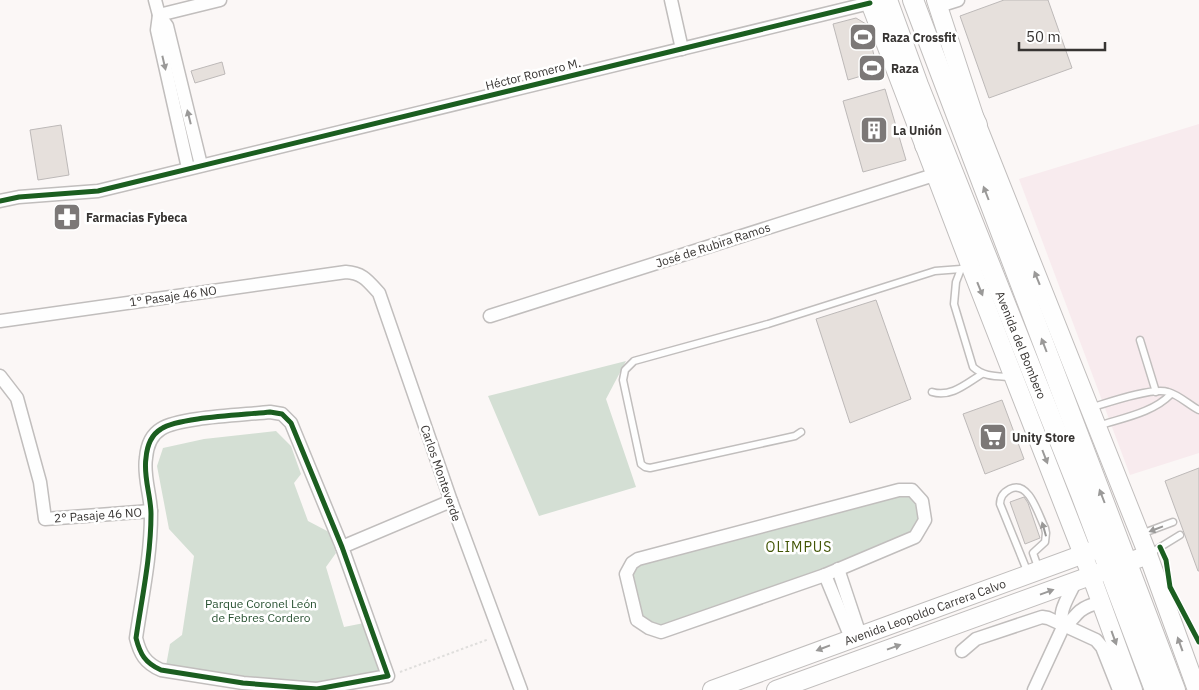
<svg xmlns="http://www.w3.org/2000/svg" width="1199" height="690" viewBox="0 0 1199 690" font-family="'IBM Plex Sans',sans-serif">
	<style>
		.industrial { fill: #f8ebee }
		.green { fill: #d4dfd4 }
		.building { fill: #e6e0dc; stroke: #bdb9b8 }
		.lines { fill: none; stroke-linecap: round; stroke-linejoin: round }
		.lane-casing { stroke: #c1bebd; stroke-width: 9 }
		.street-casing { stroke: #c1bebd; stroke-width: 15 }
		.secondary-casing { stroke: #c1bebd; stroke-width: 20 }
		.primary-casing { stroke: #c1bebd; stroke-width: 22 }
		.path { stroke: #dfdedc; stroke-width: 2; stroke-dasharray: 2.5 2.5; stroke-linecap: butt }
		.lane { stroke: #fefefe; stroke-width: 6 }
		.street { stroke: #fefefe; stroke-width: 12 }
		.secondary { stroke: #fefefe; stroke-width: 18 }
		.primary { stroke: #fefefe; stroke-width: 20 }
		.cycleway-casing { stroke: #fff; stroke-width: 8 }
		.cycleway { stroke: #1b5e20; stroke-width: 5 }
		.oneway { fill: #9a9998 }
		.labels { text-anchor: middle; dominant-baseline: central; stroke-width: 5; stroke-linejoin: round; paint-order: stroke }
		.poi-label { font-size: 12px; font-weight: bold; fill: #373432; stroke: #fff; text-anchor: start }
		.street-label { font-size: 12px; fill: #373432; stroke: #fff }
		.park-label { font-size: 12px; fill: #285131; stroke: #fff }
		.neighbourhood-label { font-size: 14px; letter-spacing: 1px; fill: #425505; stroke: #fff }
	</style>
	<rect width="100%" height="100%" fill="#fbf7f6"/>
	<path class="industrial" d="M1199,124V453L1130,475L1019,179Z"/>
	<g class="green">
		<path d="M626,361L606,399L636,487L539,516L488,396Z"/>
		<path d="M276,431L291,446L301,474L294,483L308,521L329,532L336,553L326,567L344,627L369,622L388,676L317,689L165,671L170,644L182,635L194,556L169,529L157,466L163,448L204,439Z"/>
		<path d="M912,490L925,520L915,537L661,632L637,620L626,574L632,563Z"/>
	</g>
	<g class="building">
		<path d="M1004,0H1048L1072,68L989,98L960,16Z"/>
		<path d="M856,18L866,24L878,71L848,80L833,24Z"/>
		<path d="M222,62L225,74L195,83L191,71Z"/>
		<path d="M885,89L906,160L863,172L843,101Z"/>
		<path d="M61,125L69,175L38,180L30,130Z"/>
		<path d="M71,204L76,226L63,229L58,207Z"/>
		<path d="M876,300L911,399L850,423L816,319Z"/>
		<path d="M1002,400L1024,459L985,474L963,414Z"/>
		<path d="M1199,468V571H1198L1165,481Z"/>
		<path d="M1024,497L1028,503L1040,538L1025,544L1010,502Z"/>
	</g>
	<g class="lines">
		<g class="lane-casing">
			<g id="lane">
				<path d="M963,268L961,269L956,282L954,304L973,367C984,377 996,376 1011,377"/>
				<path d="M1140,340L1156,392"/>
				<path d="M932,392C951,398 967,383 982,374"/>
				<path d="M1090,408C1107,403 1152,387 1168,392C1179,395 1189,405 1199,410"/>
				<path d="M1098,426C1122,418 1153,413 1171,394"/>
				<path d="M801,432L795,436L650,468L645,467L641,464L623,380L625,370L634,361L768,324L935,271L961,269"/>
				<path d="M1141,534L1173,522"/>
				<path d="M1149,554L1180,535"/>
				<path d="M1028,573L1000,504C1000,497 1004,492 1010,489C1029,480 1038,514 1045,528L1046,533L1045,542L1033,553L1039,570"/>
			</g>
		</g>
		<g class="street-casing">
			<g id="street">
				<path d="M155,0L159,15L167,26L201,165"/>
				<path d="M671,0L682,49"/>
				<path d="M939,6L958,0"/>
				<path d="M159,15L157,30L188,168"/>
				<path d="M159,15L220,0"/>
				<path d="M0,201L19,197L98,191L870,3"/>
				<path d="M490,316L937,174"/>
				<path d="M0,321L346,272C363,273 368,281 379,293L451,501L521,690"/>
				<path d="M0,376L17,398L40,482L45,519L151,511"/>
				<path d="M270,412L282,414L291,423L342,547L388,676L317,689L243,683L161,670C145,663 140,654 136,638C142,597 151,556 151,514C151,496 143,476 146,458C147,446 151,435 161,429C179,417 245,415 270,412Z"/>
				<path d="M899,490H912L922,501L925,520L915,537L825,575L661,632L649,628L637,620L626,574L632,563L638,559Z"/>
				<path d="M342,547L451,501"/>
				<path d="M838,569L860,635"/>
				<path d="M825,575L851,638"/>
				<path d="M1064,625C1071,623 1074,616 1080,611C1086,606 1093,604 1101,602"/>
				<path d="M962,651L976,639L1042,617L1048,618L1096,640L1102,647L1119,690"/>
				<path d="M1034,690L1064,625C1056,613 1070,595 1075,582"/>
			</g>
		</g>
		<g class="secondary-casing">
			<g id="secondary">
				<path d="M869,0L970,265L1091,575L1133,690"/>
				<path d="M936,0L977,125L1148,555L1197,690"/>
				<path d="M712,690C838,643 966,598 1092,551"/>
				<path d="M776,690L1148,555"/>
			</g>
		</g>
		<g class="primary-casing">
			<g id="primary">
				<path d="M887,0L918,85L1081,494L1155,690"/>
				<path d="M913,0L1175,690"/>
				<path d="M960,91L977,125"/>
				<path d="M922,114L925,145"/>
			</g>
		</g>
		<path class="path" d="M400,672L489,639"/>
		<use href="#lane" class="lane"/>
		<use href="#street" class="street"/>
		<use href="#secondary" class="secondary"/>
		<use href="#primary" class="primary"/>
		<g class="cycleway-casing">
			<g id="cycleway">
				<path d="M0,201L19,197L98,191L870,3"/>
				<path d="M270,412L282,414L291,423L342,547L388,676L317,689L243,683L161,670C145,663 140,654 136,638C142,597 151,556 151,514C151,496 143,476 146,458C147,446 151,435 161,429C179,417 245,415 270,412Z"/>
				<path d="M1160,547L1166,560L1170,587L1199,642"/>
			</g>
		</g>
		<use href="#cycleway" class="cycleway"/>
	</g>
	<defs><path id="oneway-solid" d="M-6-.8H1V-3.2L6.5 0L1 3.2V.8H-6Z" transform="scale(1.25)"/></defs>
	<g class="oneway">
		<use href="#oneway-solid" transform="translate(164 63) rotate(77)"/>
		<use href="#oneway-solid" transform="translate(189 117) rotate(-104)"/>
		<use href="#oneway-solid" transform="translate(986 193) rotate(-111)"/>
		<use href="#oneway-solid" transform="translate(1037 278) rotate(-112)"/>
		<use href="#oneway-solid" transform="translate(980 289) rotate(68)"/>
		<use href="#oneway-solid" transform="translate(1044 345) rotate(-111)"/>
		<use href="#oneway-solid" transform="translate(1045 457) rotate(69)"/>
		<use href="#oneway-solid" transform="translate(1102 496) rotate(-111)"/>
		<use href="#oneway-solid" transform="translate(1044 529) rotate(-106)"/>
		<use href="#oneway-solid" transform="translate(1156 529) rotate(159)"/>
		<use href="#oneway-solid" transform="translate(1047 592) rotate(-20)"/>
		<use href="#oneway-solid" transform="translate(1114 638) rotate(70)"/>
		<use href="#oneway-solid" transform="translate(1180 644) rotate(-110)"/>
		<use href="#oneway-solid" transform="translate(894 647) rotate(-20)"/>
		<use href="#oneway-solid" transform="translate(823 648) rotate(159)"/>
	</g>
	<defs>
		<g id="stadium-square" transform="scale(1.4375)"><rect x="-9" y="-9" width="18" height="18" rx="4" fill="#7c7877" stroke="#fff"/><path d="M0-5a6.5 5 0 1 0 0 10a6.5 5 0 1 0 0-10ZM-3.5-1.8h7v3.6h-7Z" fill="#fff"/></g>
		<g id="building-square" transform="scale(1.4375)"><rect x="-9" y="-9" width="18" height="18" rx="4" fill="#7c7877" stroke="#fff"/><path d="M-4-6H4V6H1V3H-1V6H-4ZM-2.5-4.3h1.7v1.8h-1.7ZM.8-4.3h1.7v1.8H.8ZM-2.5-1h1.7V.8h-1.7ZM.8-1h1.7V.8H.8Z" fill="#fff"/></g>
		<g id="pharmacy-square" transform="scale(1.4375)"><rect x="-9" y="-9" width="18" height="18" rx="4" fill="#7c7877" stroke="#fff"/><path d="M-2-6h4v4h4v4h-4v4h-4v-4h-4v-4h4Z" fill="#fff"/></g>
		<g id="supermarket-square" transform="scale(1.4375)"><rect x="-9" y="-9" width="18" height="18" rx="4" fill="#7c7877" stroke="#fff"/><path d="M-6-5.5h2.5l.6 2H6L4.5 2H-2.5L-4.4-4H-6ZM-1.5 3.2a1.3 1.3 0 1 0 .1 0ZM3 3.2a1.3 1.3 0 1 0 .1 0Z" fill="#fff"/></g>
	</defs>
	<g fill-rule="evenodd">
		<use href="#stadium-square" x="863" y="37"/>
		<use href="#stadium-square" x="872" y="68"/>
		<use href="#building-square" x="874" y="130"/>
		<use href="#pharmacy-square" x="67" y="217"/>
		<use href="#supermarket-square" x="993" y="437"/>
	</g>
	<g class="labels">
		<g class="poi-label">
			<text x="882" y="37">Raza Crossfit</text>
			<text x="891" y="68">Raza</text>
			<text x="893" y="130">La Unión</text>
			<text x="86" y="217">Farmacias Fybeca</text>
			<text x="1012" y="437">Unity Store</text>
		</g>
		<g class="street-label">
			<text transform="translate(533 74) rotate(-14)">Héctor Romero M.</text>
			<text transform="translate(713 245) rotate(-18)">José de Rubira Ramos</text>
			<text transform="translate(173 296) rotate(-8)">1° Pasaje 46 NO</text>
			<text transform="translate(1021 345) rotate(68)">Avenida del Bombero</text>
			<text transform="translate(441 473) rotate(71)">Carlos Monteverde</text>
			<text transform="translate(98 515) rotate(-4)">2° Pasaje 46 NO</text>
			<text transform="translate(925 612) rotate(-20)">Avenida Leopoldo Carrera Calvo</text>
		</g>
		<g class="park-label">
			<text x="261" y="603">Parque Coronel León<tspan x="261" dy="14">de Febres Cordero</tspan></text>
		</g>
		<g class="neighbourhood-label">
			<text x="799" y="547">OLIMPUS</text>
		</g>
	</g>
	<path d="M1019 42v8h86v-8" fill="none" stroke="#373432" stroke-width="2.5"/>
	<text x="1026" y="42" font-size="15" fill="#373432" stroke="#ffffff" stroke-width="4" paint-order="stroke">50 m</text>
</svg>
